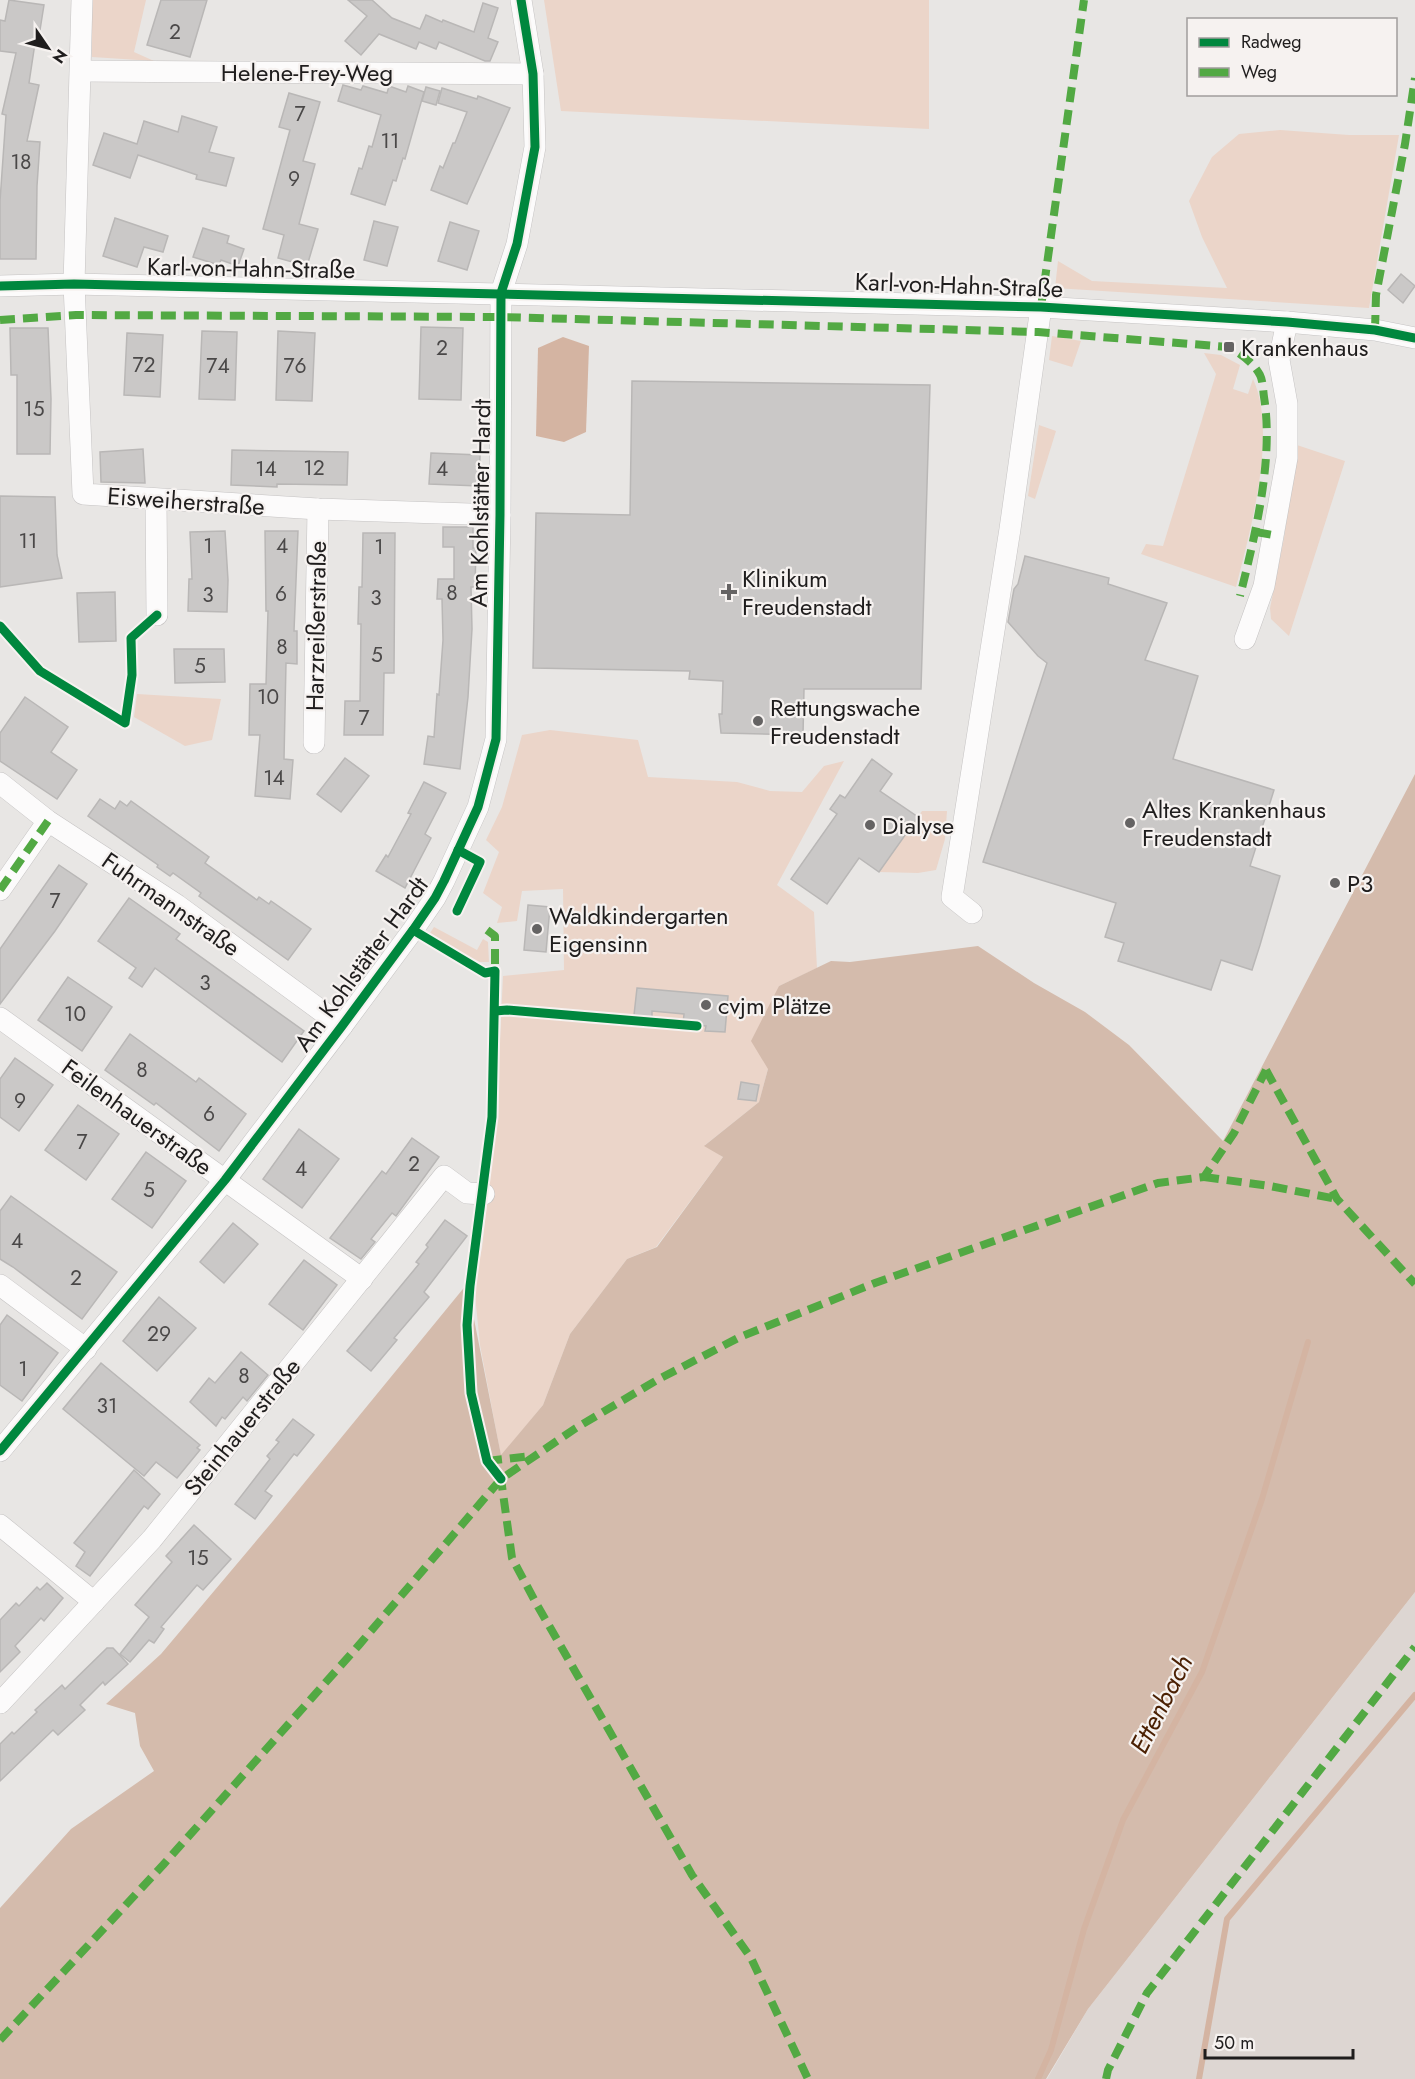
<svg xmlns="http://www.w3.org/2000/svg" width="1415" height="2079" viewBox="0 0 1415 2079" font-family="Jost,sans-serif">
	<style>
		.built { fill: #ddd6d2 }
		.green { fill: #ebd5c9 }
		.forest { fill: #d4bbac }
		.water { fill: #d4b4a2 }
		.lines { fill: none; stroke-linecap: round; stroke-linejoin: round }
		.stream { stroke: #d4b4a2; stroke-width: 6 }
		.building { fill: #cac8c7; stroke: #b9b7b6; stroke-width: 1.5 }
		.minor-casing { stroke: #c5c3c3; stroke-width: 22 }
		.minor { stroke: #fcfbfb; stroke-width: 21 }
		.quiet { stroke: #52a943; stroke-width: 8; stroke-dasharray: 15 8; stroke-linecap: butt }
		.cycleway-casing { stroke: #f6f2f0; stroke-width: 13 }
		.cycleway { stroke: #00873e; stroke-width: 9 }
		.poi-dot { fill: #656363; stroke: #f6f2f0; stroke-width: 2 }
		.labels { text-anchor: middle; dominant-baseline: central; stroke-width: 4.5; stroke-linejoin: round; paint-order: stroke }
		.number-label { font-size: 21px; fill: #4a4848 }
		.street-label { font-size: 24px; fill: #1f1d1d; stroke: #f6f2f0 }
		.poi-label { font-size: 24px; fill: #1f1d1d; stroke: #f6f2f0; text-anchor: start }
		.water-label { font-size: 26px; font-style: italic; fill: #4b2003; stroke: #f6f2f0 }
	</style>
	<rect width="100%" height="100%" fill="#e8e6e4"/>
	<path class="built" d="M1415,1592V2079H1047L1088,2009Z"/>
	<g class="green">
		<path d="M91,0H146L134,52L154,61L92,57Z"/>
		<path d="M544,0H929V129L561,111Z"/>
		<path d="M1280,130L1349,135H1399L1369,308L1055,288L1058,261L1092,281L1227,288L1202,237L1189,201L1212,157L1239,134Z"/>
		<path d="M1052,336L1081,341L1072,367L1049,360Z"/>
		<path d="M1204,353L1221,355L1240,365L1233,389L1248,394L1253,379C1278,432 1250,532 1236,587L1141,554L1146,544L1163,546L1216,374Z"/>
		<path d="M1039,425L1056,431L1035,499L1028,496Z"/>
		<path d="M1297,445L1345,461L1289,636L1271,619L1270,608L1284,538Z"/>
		<path d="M137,694L221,699L212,740L185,746L134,717Z"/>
		<path d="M550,730L638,740L648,777L737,782L770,791L802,792L824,766L844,761L777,885L814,912L817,968L779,986L768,1069L759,1102L705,1145L723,1157L656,1247L627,1259L570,1334L543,1405L501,1456L480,1345L474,1285L482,1248L496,1124L503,976L564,970L563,889L522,891L517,921L497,923L502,907L483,893L499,852L486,840L502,807L522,735Z"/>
		<path d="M922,811H947L945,839L936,870L918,873L879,872Z"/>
		<path d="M434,927L477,950L483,939L488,942L489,962H480L428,936Z"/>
	</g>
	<path class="forest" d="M1415,774V1592L1088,2009L1046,2079H0V1908L71,1829L154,1771L140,1746L135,1713L106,1704L161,1654L273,1521L467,1284L501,1455L543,1405L570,1334L627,1259L657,1247L723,1157L704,1146L759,1102L768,1069L751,1041L779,986L831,961L850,962L978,946L1034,983L1085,1012L1129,1045L1223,1141Z"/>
	<path class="water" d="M563,337L589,346L586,432L564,442L536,436L538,348Z"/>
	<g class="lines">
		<g class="stream">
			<path d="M1038,2079L1051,2050L1084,1929L1123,1820L1202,1672L1262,1499L1308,1342"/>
			<path d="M1199,2079L1227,1919L1415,1695"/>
		</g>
	</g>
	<g class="building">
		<path d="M9,0L44,5L40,30H37L29,83L39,85L27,141L40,142L37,186L36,259H0V201L6,115L2,114L16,53L0,51V20L5,21Z"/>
		<path d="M161,0H207L190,57L147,45Z"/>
		<path d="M348,0H372L392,18L420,29L426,15L442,22L443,20L474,32L483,3L498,8L488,38L498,42L490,61H485L439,42L436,49L419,42L416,49L379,34L361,55L345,41L367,16Z"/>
		<path d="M343,85L361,90L363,86L387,93L389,86L406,92L408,86L424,92L405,159L403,158L396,181L393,180L385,205L351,194L359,168L362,169L369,146L372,147L381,115L338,101Z"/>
		<path d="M426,87L440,91L436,105L422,101Z"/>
		<path d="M442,88L477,99L478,96L510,108L467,204L431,190L440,166L443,168L453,143H455L467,112L438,103Z"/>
		<path d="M289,93L320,102L303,161L315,164L299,224L318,229L307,266L278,258L284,235L263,229L290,130L279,127Z"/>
		<path d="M182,116L217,127L209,152L234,158L226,186L196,179L197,175L138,155L130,178L93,165L104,133L137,144L144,121L178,132Z"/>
		<path d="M115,218L168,236L163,252L144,247L137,267L103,256Z"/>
		<path d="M374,221L398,227L387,266L364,260Z"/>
		<path d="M450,222L479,231L467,270L438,261Z"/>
		<path d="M203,228L229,236L227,243L244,249L238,266L221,260L219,265L193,257Z"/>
		<path d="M1401,274L1415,286L1403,303L1388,290Z"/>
		<path d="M421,327L463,328L461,400L419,399Z"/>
		<path d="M10,328H48L51,399L50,454H17V375H11Z"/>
		<path d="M202,331L237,332L235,400L199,399Z"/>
		<path d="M278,331L315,333L312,401L276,400Z"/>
		<path d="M127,333L163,335L160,397L124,395Z"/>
		<path d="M632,381L930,385L921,689H804L803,735L721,733L719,714H722L723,681L689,679L690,671L533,668L536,513L630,515Z"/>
		<path d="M143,449L145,483L101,482L100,452Z"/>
		<path d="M232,450L348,452L347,485L277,484V487L231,485Z"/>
		<path d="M431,453L480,455L479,486L429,484Z"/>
		<path d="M0,496L55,497L57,555L62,578L0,587Z"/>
		<path d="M443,527H473V548H476L475,587H471L472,629L468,697L460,769L424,764L428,736L434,737L437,694L439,695L443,640L442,599H437L438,579H454V547H443Z"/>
		<path d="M225,531L228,580L227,612L188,611L189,579H192L190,532Z"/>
		<path d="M265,531H298L294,631H297V664L286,663L284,759L293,760L290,799L255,796L260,735H249L250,684H266L268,611H266Z"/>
		<path d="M363,533H395L394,673H384L383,735H344L345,701H360L361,624H358L359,587H362Z"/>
		<path d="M1025,556L1109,578L1108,584L1167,603L1145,660L1198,676L1173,759L1274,790L1250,866L1280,876L1260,945L1252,970L1221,960L1211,990L1118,961L1124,943L1105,937L1116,903L983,862L1047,663L1038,656L1008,622L1014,589L1018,584Z"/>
		<path d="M115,592L116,641L79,642L77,593Z"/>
		<path d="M174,649H224L225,682L175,683Z"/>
		<path d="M25,697L68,727L51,752L77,770L57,799L0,761V733Z"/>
		<path d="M345,758L369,776L341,812L317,794Z"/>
		<path d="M872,759L892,774L880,791L918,817L879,872L859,858L827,904L791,879L837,814L830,809L840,795L845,798Z"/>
		<path d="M424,782L446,793L425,834L431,838L405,888L376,871L386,855L388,857L411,814L408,813Z"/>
		<path d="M100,799L115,809L120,801L127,806L131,801L209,857L205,863L257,900L259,897L269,904L271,901L311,929L288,960L199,896L201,893L173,873L170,876L157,867L158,865L88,816Z"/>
		<path d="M59,865L87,884L55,931L0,1004V949Z"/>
		<path d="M129,898L180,934L176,939L304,1031L282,1062L155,968L142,987L129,978L136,968L98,941Z"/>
		<path d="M528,905L550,907L546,952L524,950Z"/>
		<path d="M68,977L112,1007L82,1051L38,1020Z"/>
		<path d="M637,988L728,996L725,1032L705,1031L706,1026L683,1024L684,1014L652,1011V1017L634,1015Z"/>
		<path d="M130,1034L196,1082L199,1078L246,1114L219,1151L156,1103L154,1105L105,1070Z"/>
		<path d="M15,1058L53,1085L19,1131L0,1117V1079Z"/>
		<path d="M741,1082L759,1085L756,1101L738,1099Z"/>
		<path d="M78,1105L119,1134L86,1180L45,1150Z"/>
		<path d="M299,1129L339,1159L302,1208L263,1179Z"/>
		<path d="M412,1138L439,1157L396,1216L392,1213L371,1239L375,1242L361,1259L330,1238L382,1171L386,1174Z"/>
		<path d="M146,1152L186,1181L152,1228L112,1199Z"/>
		<path d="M11,1196L117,1272L82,1319L13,1267L0,1259V1211Z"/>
		<path d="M445,1220L467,1236L424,1292L429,1297L394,1338L397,1340L371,1371L347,1351L419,1264L416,1262L428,1247L426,1245Z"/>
		<path d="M233,1223L258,1244L224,1283L200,1262Z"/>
		<path d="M304,1260L337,1285L303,1330L269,1304Z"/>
		<path d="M159,1297L196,1328L157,1371L123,1341Z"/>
		<path d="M7,1315L58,1353L22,1401L0,1385V1325Z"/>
		<path d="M241,1352L268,1375L247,1401L243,1397L225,1419L222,1417L216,1426L190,1402L209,1378L215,1383Z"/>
		<path d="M101,1363L200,1445L197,1448L200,1450L177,1478L156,1462L144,1476L63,1409Z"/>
		<path d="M293,1419L314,1435L297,1456L294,1454L265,1491L272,1496L255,1519L235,1504L270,1459L267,1456L279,1442L276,1440Z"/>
		<path d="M134,1470L160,1494L148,1509L144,1506L90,1576L76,1566L85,1552L74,1543Z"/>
		<path d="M194,1525L231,1559L203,1590L197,1585L161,1627L164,1629L154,1643L149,1640L130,1662L120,1654L149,1617L135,1605L172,1562L166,1556Z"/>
		<path d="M47,1583L63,1598L44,1621L41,1618L15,1646L20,1652L0,1672V1620L16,1603L19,1606L37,1587L40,1590Z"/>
		<path d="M107,1648H113L128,1664L105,1685L103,1682L80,1705L85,1710L58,1735L53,1730L0,1781V1744L12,1732L14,1734L37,1712L35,1710L62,1685L65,1689Z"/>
	</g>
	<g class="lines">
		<g class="minor-casing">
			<g id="minor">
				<path d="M82,0L74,284L83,494L318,509L500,515"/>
				<path d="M81,71L533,74"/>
				<path d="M0,286L74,284L1041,307L1287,322L1375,330L1415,338"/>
				<path d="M156,499L157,615"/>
				<path d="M1245,639L1264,586L1287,458V404L1279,360L1287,322"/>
				<path d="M314,743L318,509"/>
				<path d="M0,783L48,821L177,905L342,1026"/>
				<path d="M0,890L48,821"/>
				<path d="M972,913L952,897L1010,529L1041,307"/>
				<path d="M0,1018L362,1279"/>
				<path d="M0,1285L86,1349"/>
				<path d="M0,1451L225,1180L342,1026L413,930L435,898L444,881L478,807L496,739L500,515L501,293L517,244L535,147L533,74L521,0"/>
				<path d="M0,1525L94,1602"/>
				<path d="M0,1703L152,1539L444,1176L467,1193L484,1194"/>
			</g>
		</g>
		<use href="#minor" class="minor"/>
		<g class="quiet">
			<path d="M1041,307L1084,0"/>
			<path d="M0,320L76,315L501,317L1038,332L1229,347C1241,354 1253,362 1260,375C1263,381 1263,390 1264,397C1274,459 1255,536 1240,596"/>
			<path d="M1375,330L1376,295L1405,144L1415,78"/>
			<path d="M1256,532L1273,535"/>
			<path d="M0,890L48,821"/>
			<path d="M487,930L495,936V971"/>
			<path d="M1266,1070L1337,1199L1415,1284"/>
			<path d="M1204,1177L1270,1186L1337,1199"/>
			<path d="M487,1461L532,1456"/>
			<path d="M499,1476L501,1479L512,1558L536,1603L692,1875L751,1958L808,2079"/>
			<path d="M0,2040L163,1865L359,1645L501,1479L576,1428L657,1380L740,1337L875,1283L1158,1183L1204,1177L1234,1133L1266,1070"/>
			<path d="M1106,2079L1108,2070L1147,1993L1415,1647"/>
		</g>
		<g class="cycleway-casing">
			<g id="cycleway">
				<path d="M0,286L74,284L1041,307L1287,322L1375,330L1415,338"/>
				<path d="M0,626L40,671L125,723L132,675L131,638L157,615"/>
				<path d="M457,911L480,862L458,850"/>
				<path d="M413,930L485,973L495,971L492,1117L470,1286L467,1325L471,1393L487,1461L501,1479"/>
				<path d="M495,1011L507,1010L697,1026"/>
				<path d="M0,1451L225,1180L342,1026L413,930L435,898L444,881L478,807L496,739L500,515L501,293L517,244L535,147L533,74L521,0"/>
			</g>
		</g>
		<use href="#cycleway" class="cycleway"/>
	</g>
	<g class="poi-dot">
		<rect x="1223" y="341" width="12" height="12" rx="3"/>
		<path d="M726 583h6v6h6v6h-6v6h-6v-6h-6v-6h6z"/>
		<circle cx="758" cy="721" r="6"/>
		<circle cx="1130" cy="823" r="6"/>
		<circle cx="870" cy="825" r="6"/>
		<circle cx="1335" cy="883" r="6"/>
		<circle cx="537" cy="929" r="6"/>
		<circle cx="706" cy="1005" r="6"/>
	</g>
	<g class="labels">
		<g class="number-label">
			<text x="175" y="32">2</text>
			<text x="300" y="114">7</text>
			<text x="390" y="141">11</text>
			<text x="21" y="162">18</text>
			<text x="294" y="179">9</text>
			<text x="442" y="348">2</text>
			<text x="144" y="365">72</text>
			<text x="218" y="366">74</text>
			<text x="295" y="366">76</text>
			<text x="34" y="409">15</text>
			<text x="314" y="468">12</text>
			<text x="266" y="469">14</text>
			<text x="442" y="469">4</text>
			<text x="28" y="541">11</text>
			<text x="208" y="546">1</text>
			<text x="282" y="546">4</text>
			<text x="379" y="547">1</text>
			<text x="452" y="593">8</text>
			<text x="281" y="594">6</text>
			<text x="208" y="595">3</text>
			<text x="376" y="598">3</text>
			<text x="282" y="647">8</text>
			<text x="377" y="655">5</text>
			<text x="200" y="666">5</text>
			<text x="268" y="697">10</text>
			<text x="364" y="718">7</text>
			<text x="274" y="778">14</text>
			<text x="55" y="901">7</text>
			<text x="205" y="983">3</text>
			<text x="75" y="1014">10</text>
			<text x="142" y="1070">8</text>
			<text x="20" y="1101">9</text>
			<text x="209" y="1114">6</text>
			<text x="82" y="1142">7</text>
			<text x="414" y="1164">2</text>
			<text x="301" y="1169">4</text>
			<text x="149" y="1190">5</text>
			<text x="17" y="1241">4</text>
			<text x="76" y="1278">2</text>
			<text x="159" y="1334">29</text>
			<text x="23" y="1369">1</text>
			<text x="244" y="1376">8</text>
			<text x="107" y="1406">31</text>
			<text x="198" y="1558">15</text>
		</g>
		<g class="street-label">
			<text x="307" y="72">Helene-Frey-Weg</text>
			<text transform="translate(251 268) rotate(1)">Karl-von-Hahn-Straße</text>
			<text transform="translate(959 285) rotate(2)">Karl-von-Hahn-Straße</text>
			<text transform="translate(186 501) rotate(4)">Eisweiherstraße</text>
			<text transform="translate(480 503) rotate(-89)">Am Kohlstätter Hardt</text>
			<text transform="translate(316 626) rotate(-89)">Harzreißerstraße</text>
			<text transform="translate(171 904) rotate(35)">Fuhrmannstraße</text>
			<text transform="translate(361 964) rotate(-54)">Am Kohlstätter Hardt</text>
			<text transform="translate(137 1117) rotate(36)">Feilenhauerstraße</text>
			<text transform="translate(242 1427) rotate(-51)">Steinhauerstraße</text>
		</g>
		<g class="poi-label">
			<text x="1241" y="347">Krankenhaus</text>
			<text x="742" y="578">Klinikum<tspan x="742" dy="28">Freudenstadt</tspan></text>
			<text x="770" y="707">Rettungswache<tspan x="770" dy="28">Freudenstadt</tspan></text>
			<text x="1142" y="809">Altes Krankenhaus<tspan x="1142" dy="28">Freudenstadt</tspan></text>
			<text x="882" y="825">Dialyse</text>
			<text x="1347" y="883">P3</text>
			<text x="549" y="915">Waldkindergarten<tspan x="549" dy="28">Eigensinn</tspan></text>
			<text x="718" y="1005">cvjm Plätze</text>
		</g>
		<g class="water-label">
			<text transform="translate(1161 1704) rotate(-63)">Ettenbach</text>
		</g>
	</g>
	<rect x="1187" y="18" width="210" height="78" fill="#f6f2f0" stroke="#a09d9c" stroke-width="1.5"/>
	<rect x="1199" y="38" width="30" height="9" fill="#00873e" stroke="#a09d9c" stroke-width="1.5"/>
	<text x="1241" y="48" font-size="18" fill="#1f1d1d">Radweg</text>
	<rect x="1199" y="68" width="30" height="9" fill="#52a943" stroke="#a09d9c" stroke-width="1.5"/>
	<text x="1241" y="78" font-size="18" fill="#1f1d1d">Weg</text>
	<g transform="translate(48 48) rotate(125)" stroke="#f6f2f0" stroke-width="4.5" paint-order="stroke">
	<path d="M0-4.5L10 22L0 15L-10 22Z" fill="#1f1d1d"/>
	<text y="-9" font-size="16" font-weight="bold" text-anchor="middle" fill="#1f1d1d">N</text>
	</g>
	<path d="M1205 2049v9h148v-9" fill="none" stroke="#1f1d1d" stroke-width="3"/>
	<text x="1214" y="2049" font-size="18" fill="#1f1d1d" stroke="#f6f2f0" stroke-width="4.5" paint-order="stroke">50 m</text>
</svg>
